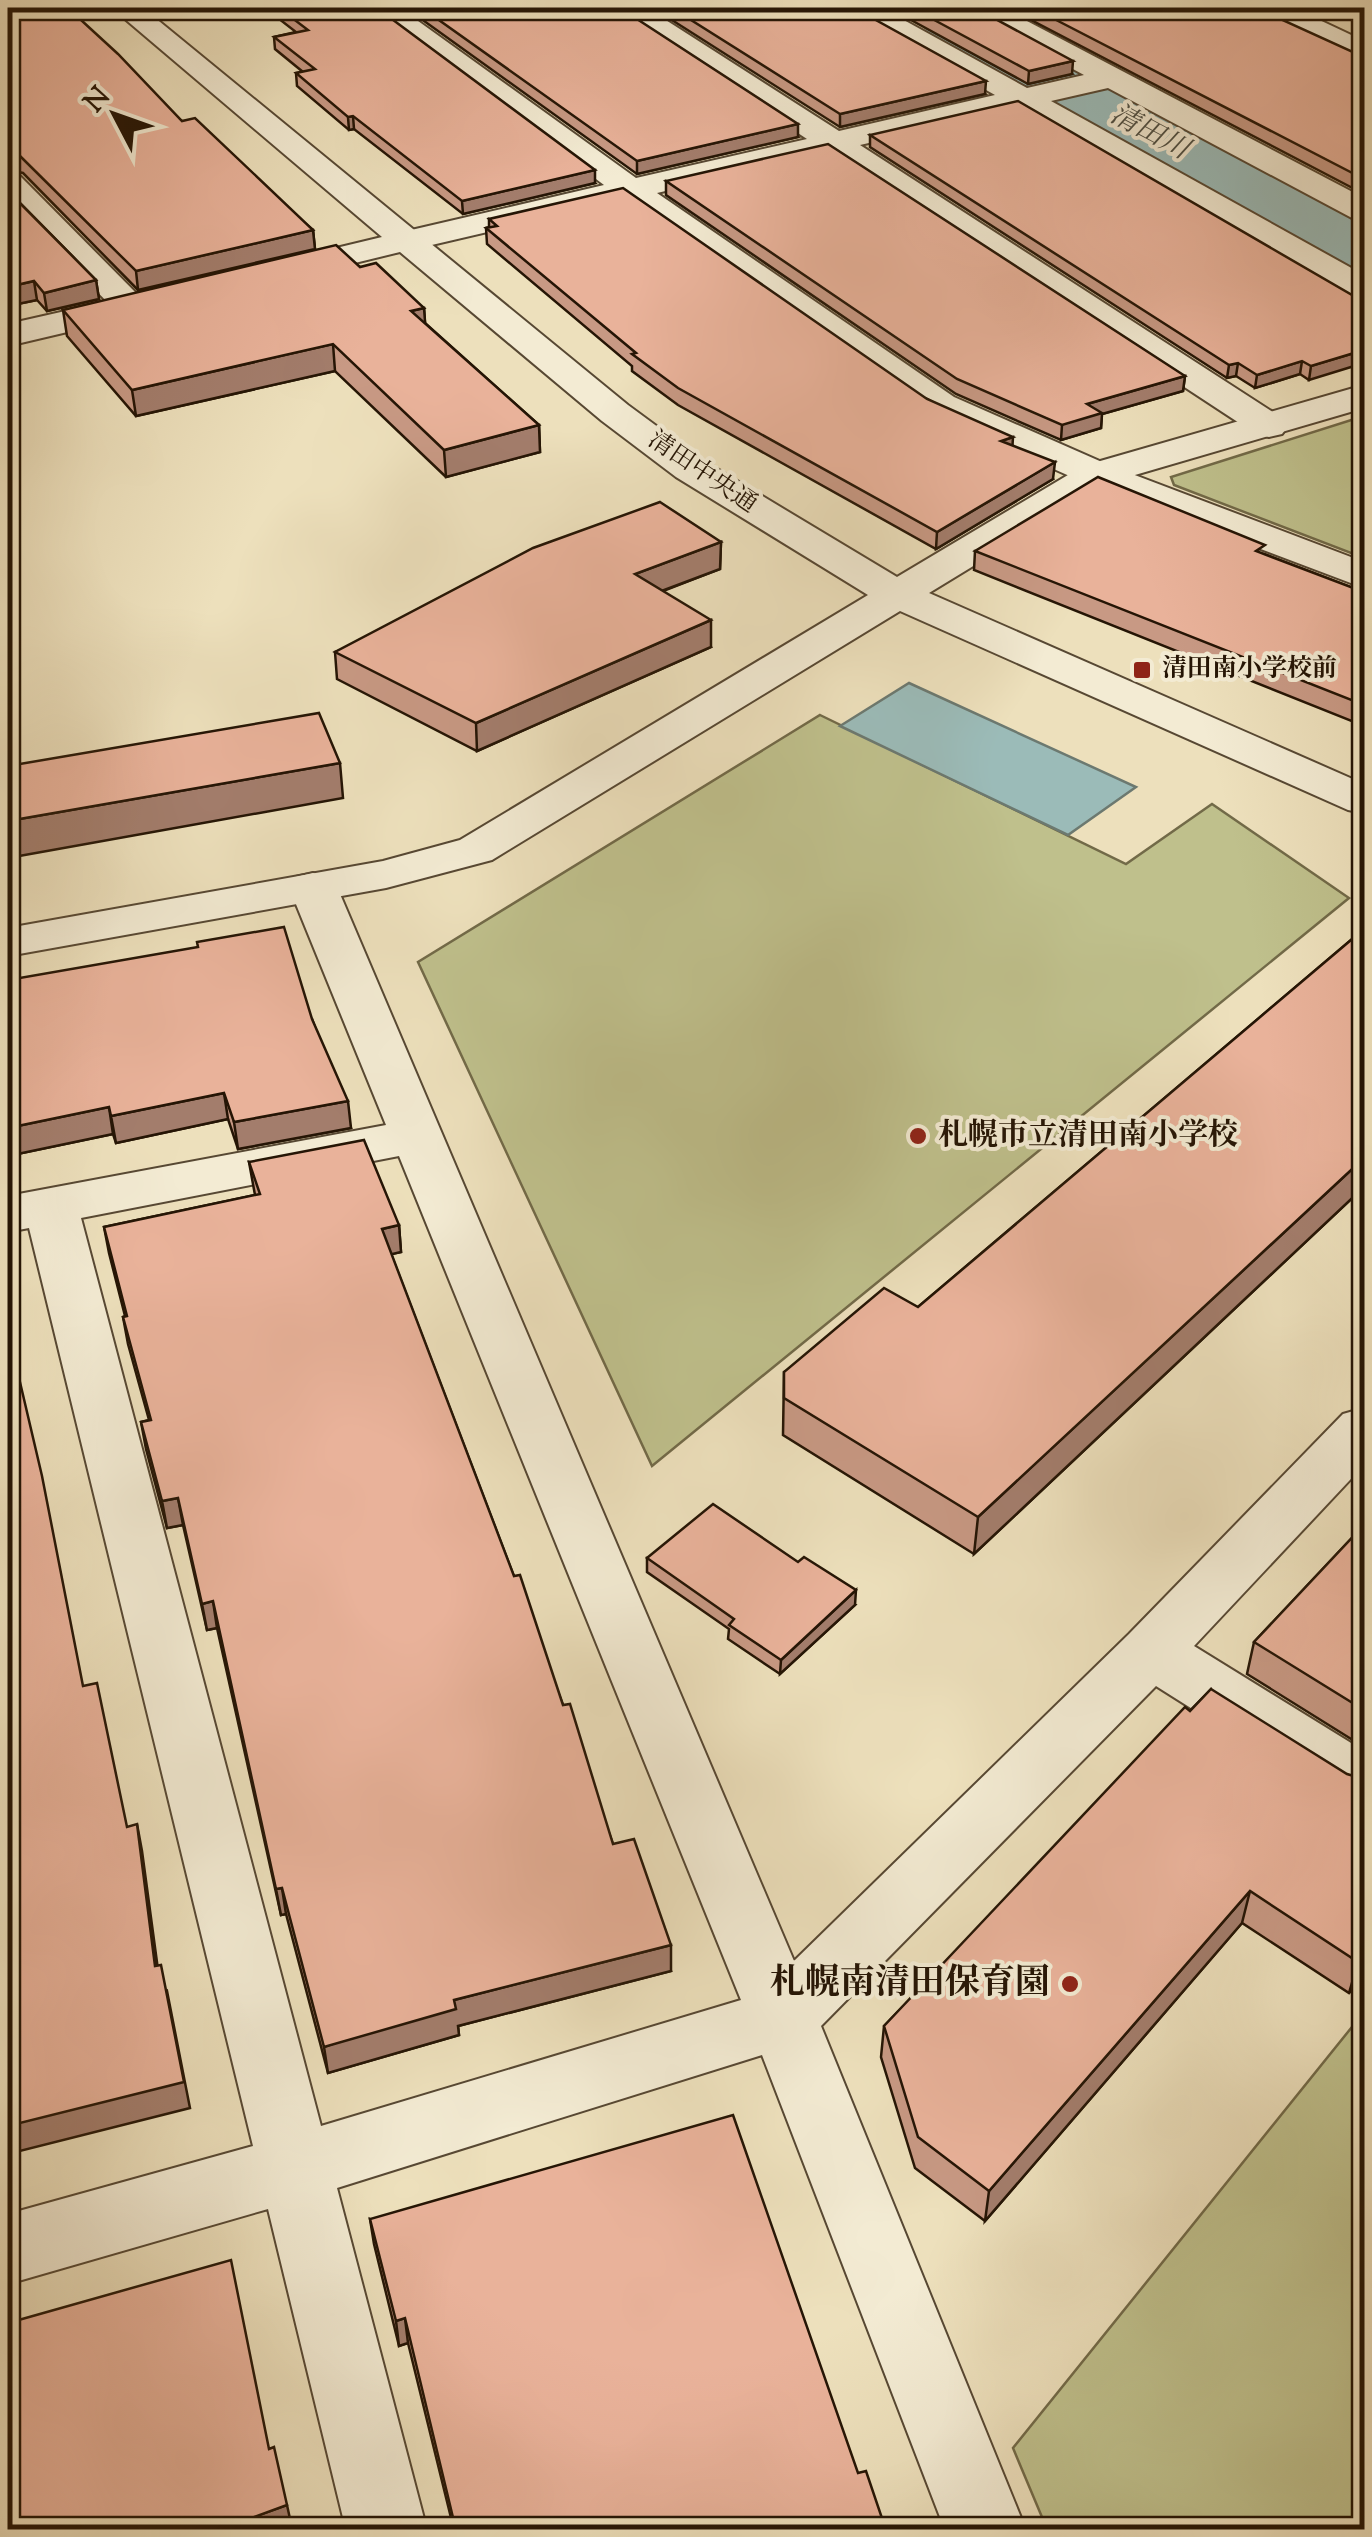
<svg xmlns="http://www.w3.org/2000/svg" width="1372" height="2537" viewBox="0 0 1372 2537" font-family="'Sorts Mill Goudy','Noto Serif JP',serif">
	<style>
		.green { fill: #bfc08c; stroke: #726a48; stroke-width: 2.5 }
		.water { fill: #9bbbb8; stroke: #6c7970; stroke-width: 2.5 }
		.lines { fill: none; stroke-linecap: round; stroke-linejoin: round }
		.river { fill: #9bbbb8; fill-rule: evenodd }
		.minor-casing { stroke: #574833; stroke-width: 4 }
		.tertiary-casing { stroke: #574833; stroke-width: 4 }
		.minor { fill: #f3ebd3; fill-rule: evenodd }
		.tertiary { fill: #f3ebd3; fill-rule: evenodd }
		.wall { fill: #c89984; stroke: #251505; stroke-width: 2.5 }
		.shaded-wall { fill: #a37d6c; stroke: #251505; stroke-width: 2.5 }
		.building { fill: #e9b29a; stroke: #251505; stroke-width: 2.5 }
		.poi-dot { fill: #8f2418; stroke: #f3ebd3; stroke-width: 4 }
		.labels { text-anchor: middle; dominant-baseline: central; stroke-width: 8; stroke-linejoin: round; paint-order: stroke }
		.far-street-label { font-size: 25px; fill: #251505; stroke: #f3ebd3 }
		.far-poi-label { font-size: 25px; font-weight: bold; fill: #251505; stroke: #f3ebd3; text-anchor: start }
		.far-water-label { font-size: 28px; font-style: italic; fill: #4e4f44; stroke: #f3ebd3 }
		.poi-label { font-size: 30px; font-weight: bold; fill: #251505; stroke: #f3ebd3; text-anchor: start }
		.near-poi-label { font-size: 35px; font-weight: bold; fill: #251505; stroke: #f3ebd3; text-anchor: end }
	</style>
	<rect width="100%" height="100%" fill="#ede0bc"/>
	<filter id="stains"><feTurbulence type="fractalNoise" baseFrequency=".002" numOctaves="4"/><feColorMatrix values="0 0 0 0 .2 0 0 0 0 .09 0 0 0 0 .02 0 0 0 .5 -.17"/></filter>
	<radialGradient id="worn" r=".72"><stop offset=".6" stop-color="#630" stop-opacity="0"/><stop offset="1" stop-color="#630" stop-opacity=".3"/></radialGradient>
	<g class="green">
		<path d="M1364,416V558L1174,485L1171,477Z"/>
		<path d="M820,715L1126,864L1212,804L1349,898L652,1466L418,962Z"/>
		<path d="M1364,2012V2529H1047L1013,2448Z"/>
	</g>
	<path class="water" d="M909,683L1136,787L1068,835L840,726Z"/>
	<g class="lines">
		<path class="river" d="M906,8H976L1003,35L1157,106L1364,223V278L1337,271L1107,136L955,63Z"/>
		<g class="minor-casing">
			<g id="minor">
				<path d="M368,8H400L636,178L807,139L618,14L614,8H647L839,131L995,95L851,14L847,8H882L1027,88L1084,75L971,14L966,8H1002L1364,198V221L1352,218L1108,88L1051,101L1364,275V299L1352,296L1018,109L860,145L1282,418L1288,426L1282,434L1269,437L1256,434L828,153L657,193L954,397L1111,466L1364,562V588L1083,482L928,413L624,200L406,251L394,248L389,241L394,234L604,185Z"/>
				<path d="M8,173L20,176L143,300L149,307L143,314L131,318L119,314L8,201Z"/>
				<path d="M313,873L330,877L337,887L794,1961L1129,1634L1343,1414L1364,1408V1465L1194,1646L1364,1751V1811L1341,1803L1156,1686L821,2026L1026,2530H945L762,2055L337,2188L427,2530H346L268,2209L8,2284V2214L253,2146L29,1228L8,1232V1196L386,1125L289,887L296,877ZM399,1156L741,2000L321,2126L81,1218Z"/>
			</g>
		</g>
		<g class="tertiary-casing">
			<g id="tertiary">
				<path d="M112,8H143L628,405L704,461L897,577L1083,466L1364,385V408L1111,482L929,593L1364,784V813L1348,810L900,611L492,860L386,888L8,956V928L383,861L460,840L868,595L676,477L602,421L400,252L273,283L261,280L256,273L261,266L382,237Z"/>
				<path d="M1258,8H1294L1364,41V61L1262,14Z"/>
				<path d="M136,295L148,299L154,306L148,313L8,346V324Z"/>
			</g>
		</g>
		<use href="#minor" class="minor"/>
		<use href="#tertiary" class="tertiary"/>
	</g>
	<g class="wall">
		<path d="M8,8L182,121L313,230L315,249L138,290L23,173L8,170Z"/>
		<path d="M265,8H377L595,183L463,214L354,129L349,130L297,86L296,73L303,72L275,49L274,37L296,32Z"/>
		<path d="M406,8H620L798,137L637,174Z"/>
		<path d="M653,8H854L985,94L840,127Z"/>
		<path d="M889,8H975L1072,74L1028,84Z"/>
		<path d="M1008,8H1249L1264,18L1364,57V194Z"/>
		<path d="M870,135L1364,302L1309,380L1300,374L1255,388L1236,376L1227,378L870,147Z"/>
		<path d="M666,181L1185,376L1183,391L1102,414L1101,428L1061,440L956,394L666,195Z"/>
		<path d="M8,191L96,280L99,299L47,311L37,300L8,306Z"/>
		<path d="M489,219L927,399L1013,446L1053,479L936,549L678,405L632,371V366L487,244L486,228L489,227Z"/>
		<path d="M360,267L424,308L425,323L539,425L540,452L446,477L335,371L136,416L67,336L63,310Z"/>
		<path d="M721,542L720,569L663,591L711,647L477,751L337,679L335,652Z"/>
		<path d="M975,551L1264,554L1364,592V726L974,570Z"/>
		<path d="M1364,929V1187L974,1554L783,1435L784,1372L918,1307Z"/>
		<path d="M8,980L312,1019L351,1128L238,1149L228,1119L116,1143L113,1134L8,1156Z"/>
		<path d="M249,1162L399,1225L401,1252L391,1254L563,1705L613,1844L671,1971L458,2026L459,2035L328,2073L286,1914L281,1915L217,1628L207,1630L183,1525L167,1528L146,1449L141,1422L149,1420L128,1344L123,1317L125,1316L109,1253L104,1227L255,1195Z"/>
		<path d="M1364,1525V1747L1247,1674L1254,1642Z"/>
		<path d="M647,1558L855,1605L780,1674L728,1639L729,1629L647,1572Z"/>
		<path d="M1211,1689L1364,1974L1349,1993L1242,1923L985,2221L915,2168L881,2057L884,2026Z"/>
		<path d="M370,2219L858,2473L886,2530H454L408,2343L399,2346L374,2244Z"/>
	</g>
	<g class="shaded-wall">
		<path d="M1073,61L1072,74L1028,84L1029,71Z"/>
		<path d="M986,81L985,94L840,127V114Z"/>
		<path d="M353,116L354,129L349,130L348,117Z"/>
		<path d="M798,124V137L637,174V161Z"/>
		<path d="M595,170V183L463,214L462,201Z"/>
		<path d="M313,230L315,249L138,290L136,271Z"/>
		<path d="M96,280L99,299L47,311L44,293Z"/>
		<path d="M34,281L37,300L8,306V287Z"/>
		<path d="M424,308L426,334L411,311Z"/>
		<path d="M333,344L335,371L136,416L132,390Z"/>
		<path d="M1364,350V363L1309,380L1311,366Z"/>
		<path d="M1302,361L1300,374L1255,388L1257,375Z"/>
		<path d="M1238,363L1236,376L1227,378L1229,365Z"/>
		<path d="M1185,376L1183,391L1102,414L1101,428L1061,440L1062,425L1087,404Z"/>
		<path d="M539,425L540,452L446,477L444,450Z"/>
		<path d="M1013,437L1012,454L1001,441Z"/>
		<path d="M1055,462L1053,479L936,549L937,532Z"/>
		<path d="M721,542L720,569L635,601V574Z"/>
		<path d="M711,620V647L477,751L476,723Z"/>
		<path d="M340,763L343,798L8,858V821Z"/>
		<path d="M224,1093L228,1119L116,1143L111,1116Z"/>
		<path d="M348,1101L351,1128L238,1149L234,1122Z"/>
		<path d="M109,1107L113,1134L8,1156V1128Z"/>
		<path d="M1364,1158V1187L974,1554L978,1517Z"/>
		<path d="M399,1225L401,1252L384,1256L382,1229Z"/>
		<path d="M8,1303L13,1329L8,1330Z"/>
		<path d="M178,1498L183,1525L167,1528L162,1501Z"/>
		<path d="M856,1590L855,1605L780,1674L781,1660Z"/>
		<path d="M213,1601L217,1628L207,1630L202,1604Z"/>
		<path d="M137,1824L142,1851L161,1992L155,1966Z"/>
		<path d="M282,1888L286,1914L281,1915L276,1889Z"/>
		<path d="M1250,1891L1242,1923L985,2221L989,2191Z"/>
		<path d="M671,1945V1971L458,2026L459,2035L328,2073L324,2047L454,2000Z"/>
		<path d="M1364,1954V1974L1349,1993L1358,1962Z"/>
		<path d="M167,1991L190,2108L8,2154V2126Z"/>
		<path d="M405,2318L408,2343L399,2346L396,2321Z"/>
		<path d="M287,2505L292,2528L233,2530L232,2525Z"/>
	</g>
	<g class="building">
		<path d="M8,8H68L118,54L182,121L195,118L313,230L136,271L20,156L8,153Z"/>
		<path d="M279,8H377L595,170L462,201L353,116L348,117L296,73L315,69L274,37L308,30Z"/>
		<path d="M422,8H620L798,124L637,161Z"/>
		<path d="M672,8H854L986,81L840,114Z"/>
		<path d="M912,8H975L1073,61L1029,71Z"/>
		<path d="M1033,8H1249L1264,18L1274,16L1364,57V179Z"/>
		<path d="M1018,101L1364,302V350L1311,366L1302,361L1257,375L1238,363L1229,365L870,135Z"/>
		<path d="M828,144L1185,376L1087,404L1102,413L1062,425L957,379L666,181Z"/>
		<path d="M623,188L927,399L1013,437L1001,441L1055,462L937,532L678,388L632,354L636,353L486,228L497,226L489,219Z"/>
		<path d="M8,191L96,280L44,293L34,281L8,287Z"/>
		<path d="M336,245L360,267L376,263L424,308L411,311L539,425L444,450L333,344L132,390L63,310Z"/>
		<path d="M1098,477L1265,545L1256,551L1364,592V705L975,551Z"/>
		<path d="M660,502L721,542L635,574L711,620L476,723L335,652L533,548Z"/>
		<path d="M319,713L340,763L8,821V766Z"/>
		<path d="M284,927L312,1019L348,1101L234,1122L224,1093L111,1116L109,1107L8,1128V980L198,947L197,942Z"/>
		<path d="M1364,929V1158L978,1517L784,1398V1372L884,1288L918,1307Z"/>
		<path d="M364,1140L399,1225L382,1229L514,1576L520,1575L563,1705L570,1704L613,1844L634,1839L671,1945L454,2000L456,2009L324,2047L282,1888L276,1889L213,1601L202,1604L178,1498L162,1501L141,1422L151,1420L123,1317L127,1316L104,1227L260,1194L249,1162Z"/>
		<path d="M8,1331L42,1476L83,1686L97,1683L127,1827L137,1824L155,1966L161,1965L184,2082L8,2126Z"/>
		<path d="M713,1504L798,1562L804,1557L856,1590L781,1660L729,1625L734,1619L647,1558Z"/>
		<path d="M1364,1525V1710L1254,1642Z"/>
		<path d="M1211,1689L1347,1774L1364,1779V1954L1358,1962L1250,1891L989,2191L918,2137L884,2026L1185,1707L1190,1711Z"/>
		<path d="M733,2115L858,2473L866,2471L886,2530H456L405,2318L396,2321L370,2219Z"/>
		<path d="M231,2260L269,2449L274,2447L287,2505L232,2525L233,2530H8V2323Z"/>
	</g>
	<g class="poi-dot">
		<rect x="1132" y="660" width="20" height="20" rx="5"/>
		<circle cx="918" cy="1136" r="10"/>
		<circle cx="1070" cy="1984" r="10"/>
	</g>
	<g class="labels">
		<g class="far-street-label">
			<text transform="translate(702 473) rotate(34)">清田中央通</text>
		</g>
		<g class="far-poi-label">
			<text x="1162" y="670">清田南小学校前</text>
		</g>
		<g class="far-water-label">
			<text transform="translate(1149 133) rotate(28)">清田川</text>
		</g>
		<g class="poi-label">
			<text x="938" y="1136">札幌市立清田南小学校</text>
		</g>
		<g class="near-poi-label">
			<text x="1050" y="1984">札幌南清田保育園</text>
		</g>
	</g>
	<rect width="1372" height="2537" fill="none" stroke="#ede0bc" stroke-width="40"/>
	<rect x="10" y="10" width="1352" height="2517" fill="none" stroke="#251505" stroke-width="5"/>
	<rect x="20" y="20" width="1332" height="2497" fill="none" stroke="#251505" stroke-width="2.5"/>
	<g transform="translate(115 115) rotate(311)" stroke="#f3ebd3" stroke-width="8" paint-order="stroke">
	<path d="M0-8L18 38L0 25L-18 38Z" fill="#251505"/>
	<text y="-15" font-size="28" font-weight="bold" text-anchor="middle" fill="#251505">N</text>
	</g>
	<rect width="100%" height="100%" filter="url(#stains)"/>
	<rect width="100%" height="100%" fill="url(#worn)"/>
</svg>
